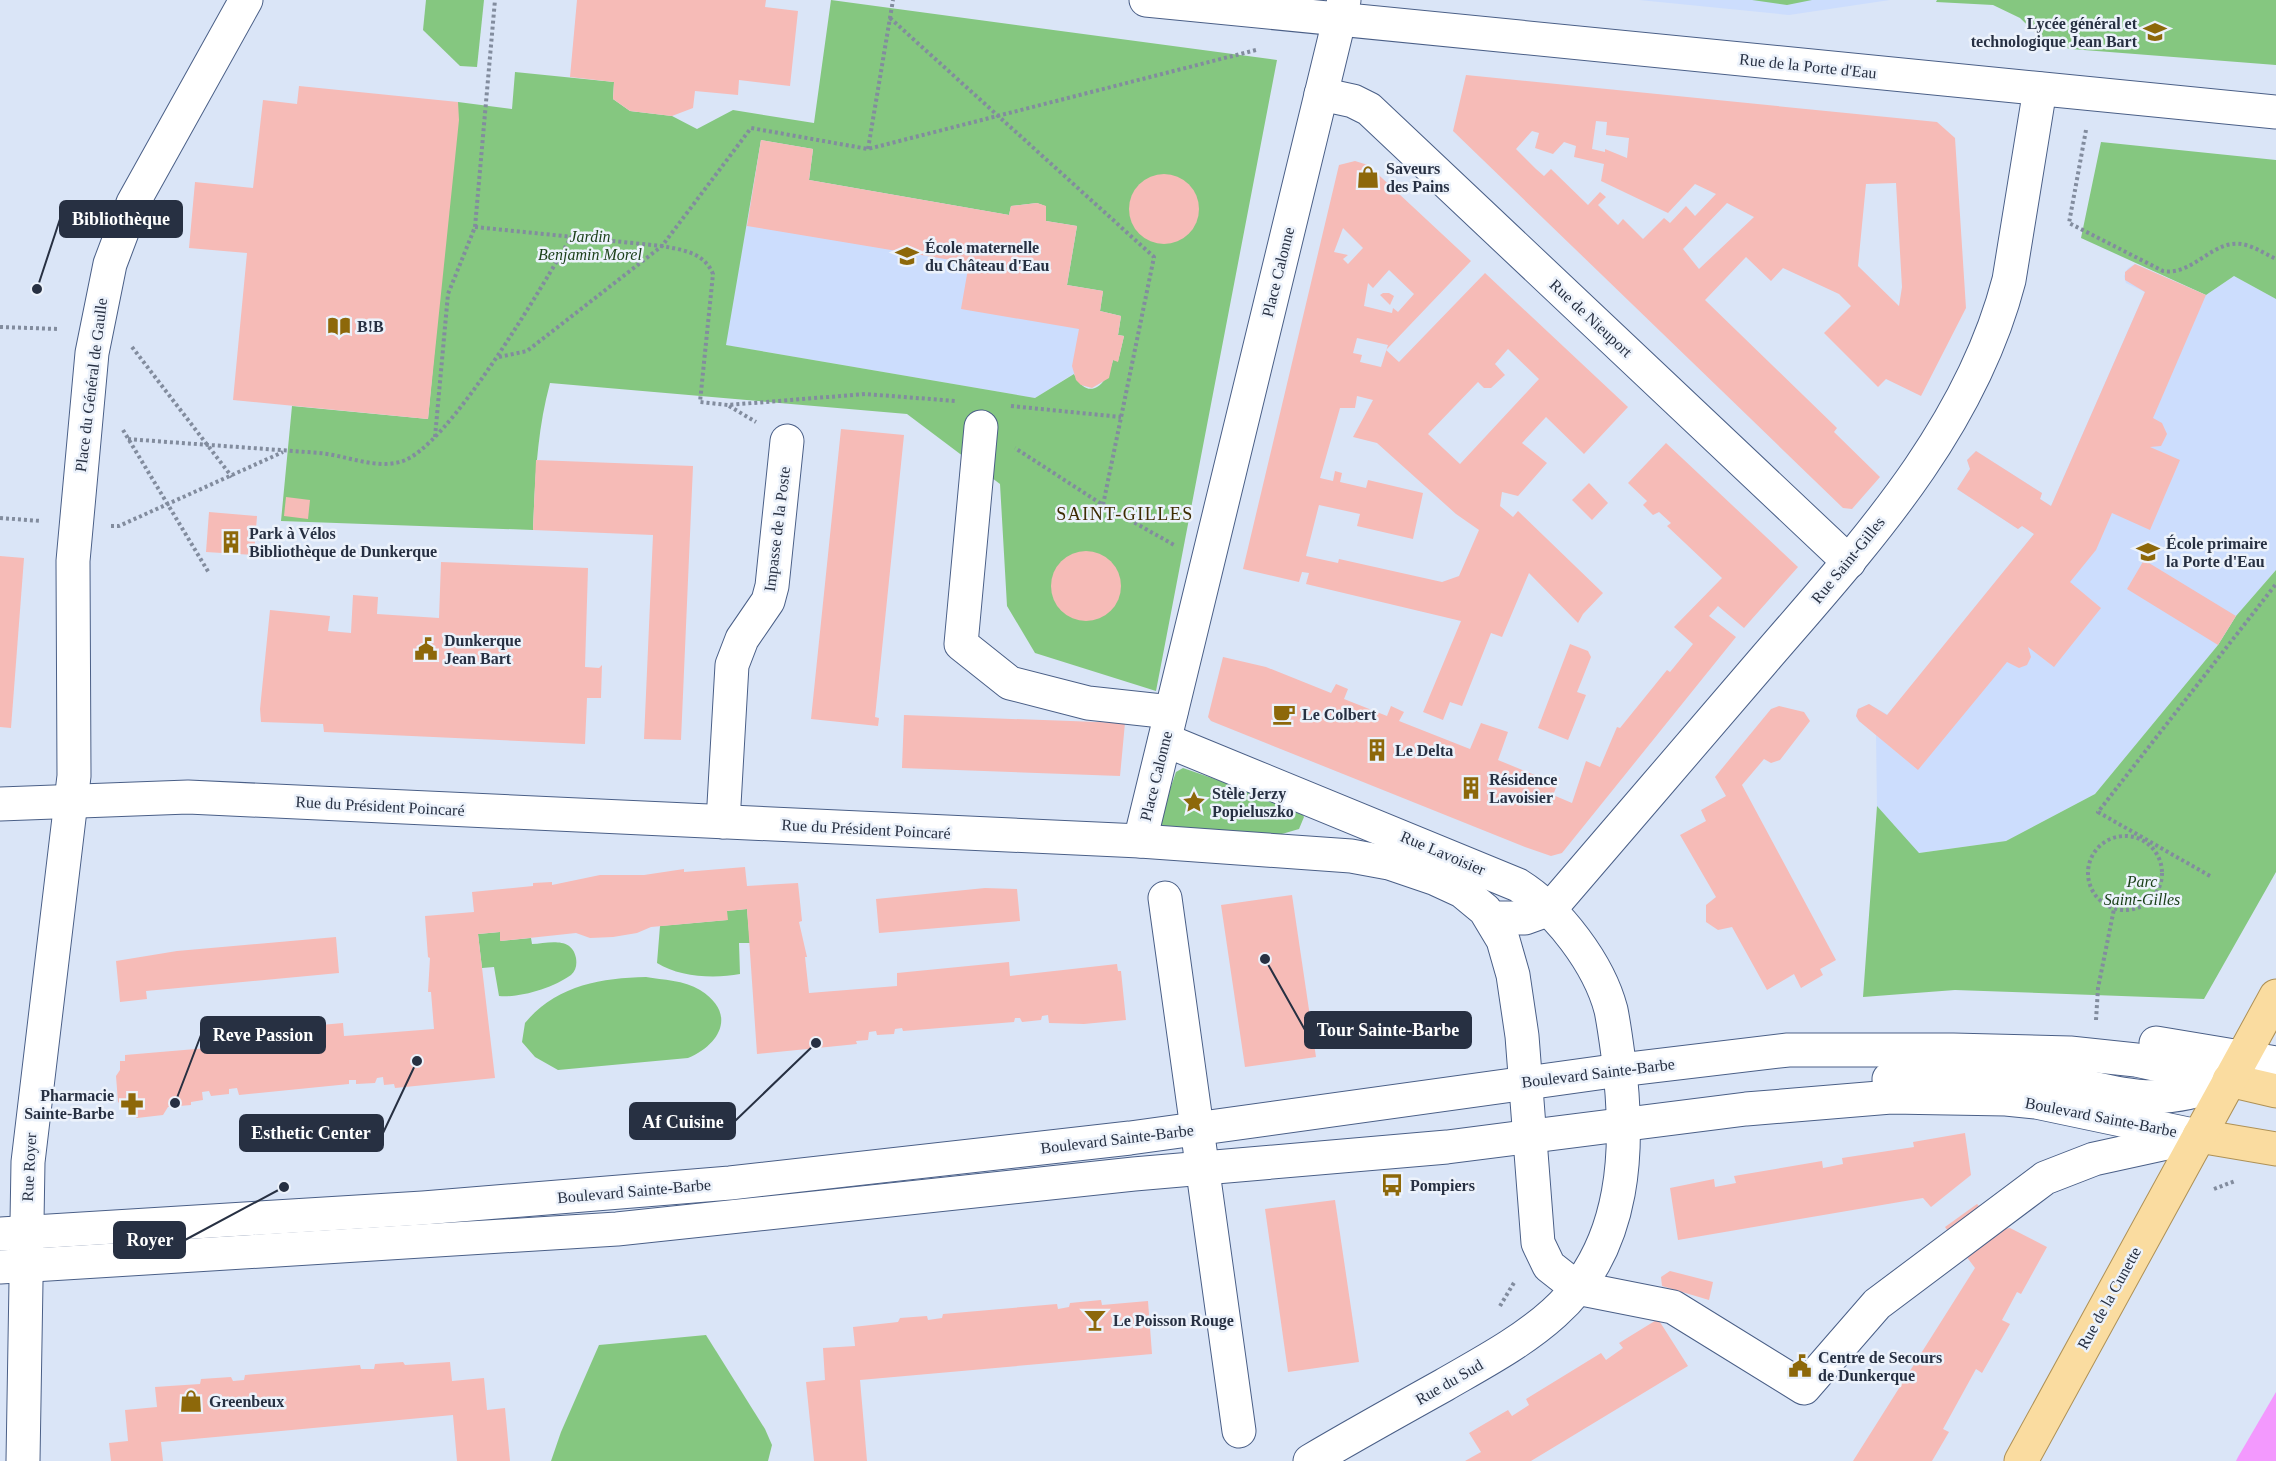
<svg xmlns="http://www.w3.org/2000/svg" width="2276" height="1461" viewBox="0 0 2276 1461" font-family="Georgia,serif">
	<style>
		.built { fill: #ccddfd }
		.green { fill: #85c780; fill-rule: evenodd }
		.water { fill: #f399fe }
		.building { fill: #f6bbb7; fill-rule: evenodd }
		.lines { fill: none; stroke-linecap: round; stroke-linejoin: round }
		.minor-casing { stroke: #4a5f87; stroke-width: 35 }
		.major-casing { stroke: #ae9156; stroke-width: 35 }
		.path { stroke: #828c9e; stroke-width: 4; stroke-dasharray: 3 3; stroke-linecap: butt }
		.minor { stroke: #fff; stroke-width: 33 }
		.major { stroke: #fadca0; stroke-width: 33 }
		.labels { text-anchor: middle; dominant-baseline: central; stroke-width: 5; stroke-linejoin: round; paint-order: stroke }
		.poi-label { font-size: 16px; font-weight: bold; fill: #273042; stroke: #ecf2fb; text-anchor: start }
		.street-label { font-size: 16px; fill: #273042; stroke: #ecf2fb }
		.park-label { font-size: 16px; font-style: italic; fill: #193e17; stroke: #ecf2fb }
		.neighbourhood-label { font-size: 18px; letter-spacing: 1.5px; fill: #3d2b02; stroke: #ecf2fb }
		.leader { fill: none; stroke: #273042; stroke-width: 2 }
		.callout-dot { fill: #273042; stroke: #ecf2fb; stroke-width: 2 }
		.callout { fill: #273042; stroke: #273042; stroke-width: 2 }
		.callout-label { font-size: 18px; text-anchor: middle; font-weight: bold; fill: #fff }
	</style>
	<rect width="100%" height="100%" fill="#dae5f7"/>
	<g class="built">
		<path d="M1639,0H1890L1789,15Z"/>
		<path d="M761,140L813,149L809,180L1009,215L1011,206L1037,203L1077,226L1103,291L1121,316L1118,335L1124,336L1118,362L1109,378L1092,388L1081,385L1073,374L1035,398L725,345Z"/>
		<path d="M2135,264L2206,295L2234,276L2276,299V570L2236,616L2218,645L2095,794L2006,841L1918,853L1877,806L1876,735L1859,721L1856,716L1858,709L1869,704L1888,715L2034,534L2022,526L2018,529L1957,489L1970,469L1967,460L1976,451L2042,493L2040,499L2051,506L2145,292L2126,283L2124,276L2128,268Z"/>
	</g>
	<g class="green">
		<path d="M426,0H484L477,67L460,66L423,30Z"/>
		<path d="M831,0L1277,60L1156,691L1035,653L1007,606L1000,484L907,414L550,383C537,431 535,480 533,530L281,521L292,406L428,419L458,102L512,109L515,72L614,82L613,99L630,111L672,116L697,129L733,110L814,123ZM761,140L813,149L809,180L1009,215L1011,206L1037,203L1045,206L1046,221L1077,226L1067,285L1103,291L1100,311L1121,316L1118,335L1124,336L1118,361L1113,360C1108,383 1089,404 1074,374L1035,398L726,345Z"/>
		<path d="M1752,0H1812L1787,5Z"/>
		<path d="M1937,0H2276V65L2071,49L2046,43L2020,18L1993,5L1936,2Z"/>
		<path d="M2101,142L2276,160V299L2234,276L2206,295L2081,238Z"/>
		<path d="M2276,570V872L2204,999L1955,990L1863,997L1877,806L1919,853L2006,841L2095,794L2218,645L2236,616Z"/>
		<path d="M1183,768L1299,808L1304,817L1299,829L1275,836L1161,826L1159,821L1176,772Z"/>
		<path d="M747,909L750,943H739L740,974C714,979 679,977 657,963L660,926L727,920V911Z"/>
		<path d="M500,932L501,941L531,938L532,944C548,943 572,936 576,958C577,965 576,970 571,975C553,988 520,998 499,996L494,967L482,968L478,934Z"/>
		<path d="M646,977C663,980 684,980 700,990C737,1013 721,1044 688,1058L558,1070L535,1057L522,1042L525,1023C555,986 600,978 646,977Z"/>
		<path d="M706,1335L765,1429L772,1445L768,1461H551L561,1432L599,1345Z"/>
	</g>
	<path class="water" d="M2276,1392V1461H2236L2238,1457Z"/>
	<g class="building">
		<path d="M577,0H766L765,7L798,11L790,86L739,80L738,95L695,91L693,108L672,116L630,111L613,99L614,82L570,77Z"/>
		<path d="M1466,75L1937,122L1955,138L1966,308L1921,396L1886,379L1878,387L1824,333L1851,306L1839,294L1783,268L1771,281L1746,257L1705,300L1837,428L1834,432L1880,477L1852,509L1843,508L1453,131ZM1596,121L1607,122L1606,135L1629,138L1627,158L1605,149V152L1592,149ZM1532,131L1539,133L1535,148L1553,154L1564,142L1576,146L1574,157L1604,164L1601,181L1668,213L1695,184L1716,194L1695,216L1686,206L1670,223L1664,218L1643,239L1623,219L1618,225L1598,205L1606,197L1600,192L1588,205L1551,169L1544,176L1536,169L1516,149ZM1896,183L1902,287L1899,306L1858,266L1866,184ZM1727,203L1754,217L1699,269L1683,249Z"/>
		<path d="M299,86L458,102L459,120L428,419L233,400L247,253L189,248L195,182L253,188L263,100L297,104Z"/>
		<path d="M761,140L813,149L809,180L1009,215L1011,206L1037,203L1046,206V221L1077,226L1067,285L1103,291L1100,311L1121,316L1118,335L1124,336L1118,362L1113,360L1109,378L1092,388L1081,385L1076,380L1072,366L1079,329L961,309L969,263L747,226Z"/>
		<path d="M1355,161L1368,165L1471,261L1386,350L1399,362L1485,273L1628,407L1584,454L1546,417L1522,443L1547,463L1518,496L1502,492L1500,506L1513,517L1518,511L1603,593L1583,614L1578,623L1529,573L1502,637L1491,633L1462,706L1450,702L1443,720L1423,712L1461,621L1306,584L1309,573L1302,572L1299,582L1243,569L1339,165ZM1343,228L1363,248L1348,264L1343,259L1348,255L1334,252ZM1389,270L1414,294L1398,312L1393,308L1392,313L1364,306L1368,283L1373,288ZM1357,338L1388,345L1381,367L1360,362L1362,355L1353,353ZM1508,349L1539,379L1460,464L1428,434L1478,382L1484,388H1491L1505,375L1495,364ZM1357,396L1373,400L1353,437L1377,443L1456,514L1479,530L1459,576L1442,582L1339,559L1338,563L1306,556L1319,505L1360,514L1357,526L1413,539L1423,493L1368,480L1366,488L1340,482L1342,473L1335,471L1333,481L1320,478L1340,408H1355Z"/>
		<circle cx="1164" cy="209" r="35"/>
		<path d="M2135,264L2206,295L2153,418L2162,423L2167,434L2161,446L2150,447L2180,460L2150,530L2112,513L2096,550L2070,582L2101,608L2054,667L2028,647L2031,657L2027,665L2019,668L2007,662L1918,770L1859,721L1856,716L1858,709L1869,704L1887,715L2034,534L2022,526L2018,529L1957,489L1970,469L1967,460L1976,451L2042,493L2040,499L2051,506L2145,292L2125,280V272Z"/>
		<path d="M1383,293H1389L1394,296L1390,305L1380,295Z"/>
		<path d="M841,429L904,435L875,717L879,718L878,726L811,719Z"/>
		<path d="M1666,443L1798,567L1744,628L1718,606L1709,616L1736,637L1562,853L1551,856L1525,847L1211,721L1208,717L1223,657L1266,667L1331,693L1336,684L1348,689L1344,699L1387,716L1391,706L1404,712L1399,721L1470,749L1481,723L1508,732L1498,760L1552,782L1554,776L1560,778L1553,795L1572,803L1586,761L1600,767L1617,727L1620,728L1667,670L1670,672L1693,644L1674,627L1722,578L1667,526L1671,523L1659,512L1653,515L1643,505L1647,501L1628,483Z"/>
		<path d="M536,460L693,466L681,740L644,739L653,535L533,530Z"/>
		<path d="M1589,483L1608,503L1592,520L1572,500Z"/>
		<path d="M286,497L310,500L308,519L284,516Z"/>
		<path d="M209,512L257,516L254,555L206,552Z"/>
		<circle cx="1086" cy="586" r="35"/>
		<path d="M0,556L24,558L11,728L0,727Z"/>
		<path d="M2144,560L2236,616L2218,645L2127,589Z"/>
		<path d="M441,562L588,568L585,667L599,668L602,665L601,698H587L585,744L324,732L323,724L261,722L260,709L270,610L330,616L328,631L351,633L353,595L378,597L377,614L439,618Z"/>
		<path d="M1570,644L1588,651L1591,657L1577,692L1586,695L1568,740L1538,728Z"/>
		<path d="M1779,706L1804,712L1810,721L1780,760L1771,763L1764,759L1742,785L1836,960L1820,969L1823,975L1801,988L1794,974L1767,990L1732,927L1718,930L1706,922V905L1716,897L1680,835L1706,821L1701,810L1726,796L1715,777L1771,709Z"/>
		<path d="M904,715L1125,723L1120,776L902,768Z"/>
		<path d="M745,867L747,886L798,883L802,921L799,922L807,957H805L809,993L897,986V973L1009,962L1010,976L1117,964L1118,971H1121L1126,1020L1084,1024L1049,1023L1048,1015L1042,1016L1041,1020L1022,1022L1020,1018H1015L1014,1022L903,1031L902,1028L895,1029L894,1034L877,1035L876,1031L869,1032L868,1040L856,1041L857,1044L757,1054L747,909L727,911L728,920L651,927L637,933L613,937L590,938L576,933L500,941V932L478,934L495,1078L395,1088L394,1084L384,1085L383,1077L377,1078L375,1083L356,1084V1080H349V1084L239,1095L237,1088L229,1089V1094L211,1096L209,1091L202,1092L203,1100L191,1102V1105L168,1107L163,1115L137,1118L118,1102L116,1076L120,1070V1061H125V1055L231,1046V1033L343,1023L344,1036L434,1029L431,992H428L430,958L428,957L425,916L474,912L472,892L533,886V883L552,882V885L600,875H644L684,869V872Z"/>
		<path d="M985,888L1017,889L1020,921L879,933L876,899Z"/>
		<path d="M1292,895L1316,1057L1245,1067L1221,905Z"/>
		<path d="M336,937L339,973L146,991L147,999L120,1002L116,961L177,951Z"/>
		<path d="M1965,1133L1971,1175L1931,1207L1923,1198L1678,1240L1670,1188L1714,1179L1715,1187L1736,1183L1734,1176L1822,1161L1823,1168L1843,1164L1842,1158L1914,1147L1913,1142Z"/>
		<path d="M1335,1200L1359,1362L1288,1372L1265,1209Z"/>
		<path d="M1977,1204L1981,1208L1952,1237L1945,1227Z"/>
		<path d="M2010,1228L2047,1247L2021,1294L2017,1292L2002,1320L2010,1324L1982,1373L1976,1369L1943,1429L1949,1432L1932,1461H1853L1975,1268L1966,1256L2003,1229Z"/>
		<path d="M1670,1271L1713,1282L1709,1300L1662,1286L1661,1277Z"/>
		<path d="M1101,1300L1102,1305L1148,1301L1152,1354L860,1380L867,1461H814L806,1382L825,1380L823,1348L855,1346L853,1327L898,1322L900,1318L927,1316L928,1320L942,1318L943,1314L1057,1304L1058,1309L1069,1307L1070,1303Z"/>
		<path d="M1658,1319L1688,1366L1531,1461H1465L1481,1452L1469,1433L1508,1410L1512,1416L1529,1405L1526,1399L1601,1353L1606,1360L1623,1348L1619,1343Z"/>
		<path d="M403,1362L405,1365L450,1362L452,1381L484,1378L487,1410L505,1408L510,1461H457L453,1415L161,1442L163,1461H111L109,1443L128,1441L125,1410L157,1407L155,1387L200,1384L201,1379L231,1377L233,1381L244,1380L245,1375L360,1365L361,1369H374L375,1364Z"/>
	</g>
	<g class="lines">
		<g class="minor-casing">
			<g id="minor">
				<path d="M1146,0L2276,112"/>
				<path d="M1321,94L1353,101L1369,109L1849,562"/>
				<path d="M981,427L961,644L1010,683L1088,703L1171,712"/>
				<path d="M1165,740L1518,885C1558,910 1599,964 1611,1010C1614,1025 1616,1040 1618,1055C1630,1145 1628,1247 1554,1313C1522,1342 1482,1363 1444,1385C1399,1410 1354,1435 1310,1461"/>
				<path d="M0,804L188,797L1140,841L1351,856L1389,863L1436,879L1462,891L1485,910L1503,940L1513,975L1522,1036L1538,1243L1549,1266L1577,1288L1673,1307L1804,1388L1877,1304L2045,1178L2094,1159L2199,1136"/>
				<path d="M723,822L732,665L742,639L768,601L772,586L787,441"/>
				<path d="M1140,841L1344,0"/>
				<path d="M1165,898L1239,1431"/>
				<path d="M1491,918H1525L1550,909C1621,826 1692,744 1763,661C1862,546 1970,431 2009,280L2040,89"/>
				<path d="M2156,1043L2276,1063"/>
				<path d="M1889,1079C1937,1071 1987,1070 2036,1077C2117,1089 2146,1113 2229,1080"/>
				<path d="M0,1234L423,1208L730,1183L1130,1138L1620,1070L1788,1050H1953L2070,1053L2136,1060L2229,1080"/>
				<path d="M0,1267L617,1229L1134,1174L1447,1147L1746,1109L1891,1097L2006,1099L2036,1102L2188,1134"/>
				<path d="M23,1461L28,1162L74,776L73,561L92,353L110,264L133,203L246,0"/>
			</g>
		</g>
		<g class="major-casing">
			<g id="major">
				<path d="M2229,1080L2276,1091"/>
				<path d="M2199,1136L2276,1149"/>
				<path d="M2021,1461L2276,996"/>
			</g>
		</g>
		<g class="path">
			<path d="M890,18L1154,257L1103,505L1015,448"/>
			<path d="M2086,130L2069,223L2163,271C2195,276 2214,236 2246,245C2256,248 2266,254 2276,259"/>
			<path d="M868,149L893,0"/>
			<path d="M475,227L662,246L751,128L868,149L1256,50"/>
			<path d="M0,327L59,329"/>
			<path d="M132,347L232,477"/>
			<path d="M499,357L527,351L662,246C682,250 704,252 713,274L700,402L728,405L865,394L956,401"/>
			<path d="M729,406L756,422"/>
			<path d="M1011,406L1121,417"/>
			<path d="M123,430L209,573"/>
			<path d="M435,437L448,294L475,227L495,0"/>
			<path d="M128,439C192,444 256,448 319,453C345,455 374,469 400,462C448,450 544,282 572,236"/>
			<path d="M1103,505L1176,546"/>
			<path d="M0,518L41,521"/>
			<path d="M111,526H119L283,452"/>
			<circle cx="2125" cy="873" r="37"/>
			<path d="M2210,876L2098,812L2276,584"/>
			<path d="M2096,1020L2098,988L2114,909"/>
			<path d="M2214,1189L2235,1181"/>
			<path d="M1500,1306L1515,1281"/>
		</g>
		<use href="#minor" class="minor"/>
		<use href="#major" class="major"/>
	</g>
	<defs>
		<g id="school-bare" transform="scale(1.8)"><path d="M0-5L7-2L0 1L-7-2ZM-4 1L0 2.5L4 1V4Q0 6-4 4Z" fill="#8d680a" stroke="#ecf2fb" stroke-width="2.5" paint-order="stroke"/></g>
		<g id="shop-bare" transform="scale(1.8)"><path d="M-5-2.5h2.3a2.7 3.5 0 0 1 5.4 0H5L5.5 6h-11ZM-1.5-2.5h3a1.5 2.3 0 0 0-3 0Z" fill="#8d680a" stroke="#ecf2fb" stroke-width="2.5" paint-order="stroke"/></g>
		<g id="library-bare" transform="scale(1.8)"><path d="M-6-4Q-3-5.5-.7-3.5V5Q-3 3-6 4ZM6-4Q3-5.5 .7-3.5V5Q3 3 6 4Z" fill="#8d680a" stroke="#ecf2fb" stroke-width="2.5" paint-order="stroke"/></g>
		<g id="building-bare" transform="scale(1.8)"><path d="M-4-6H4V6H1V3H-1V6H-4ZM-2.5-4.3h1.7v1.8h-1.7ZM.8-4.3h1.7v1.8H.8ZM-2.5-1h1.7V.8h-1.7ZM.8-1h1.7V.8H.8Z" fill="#8d680a" stroke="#ecf2fb" stroke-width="2.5" paint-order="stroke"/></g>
		<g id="civic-bare" transform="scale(1.8)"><path d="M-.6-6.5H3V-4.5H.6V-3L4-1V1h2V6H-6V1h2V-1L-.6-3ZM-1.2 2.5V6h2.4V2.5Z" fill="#8d680a" stroke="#ecf2fb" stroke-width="2.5" paint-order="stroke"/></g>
		<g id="cafe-bare" transform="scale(1.8)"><path d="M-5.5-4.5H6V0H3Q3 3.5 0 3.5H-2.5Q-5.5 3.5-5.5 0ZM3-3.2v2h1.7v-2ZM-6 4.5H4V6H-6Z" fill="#8d680a" stroke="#ecf2fb" stroke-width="2.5" paint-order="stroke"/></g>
		<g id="sight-bare" transform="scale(1.8)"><path d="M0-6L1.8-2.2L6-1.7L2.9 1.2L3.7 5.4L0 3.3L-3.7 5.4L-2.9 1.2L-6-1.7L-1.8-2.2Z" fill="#8d680a" stroke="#ecf2fb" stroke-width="2.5" paint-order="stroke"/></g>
		<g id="pharmacy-bare" transform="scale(1.8)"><path d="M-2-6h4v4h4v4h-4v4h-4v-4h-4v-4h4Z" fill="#8d680a" stroke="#ecf2fb" stroke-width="2.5" paint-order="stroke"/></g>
		<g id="bus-bare" transform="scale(1.8)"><path d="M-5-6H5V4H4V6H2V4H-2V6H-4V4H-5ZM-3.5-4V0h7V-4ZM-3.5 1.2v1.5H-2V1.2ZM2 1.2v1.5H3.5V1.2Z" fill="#8d680a" stroke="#ecf2fb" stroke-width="2.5" paint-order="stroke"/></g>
		<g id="bar-bare" transform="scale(1.8)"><path d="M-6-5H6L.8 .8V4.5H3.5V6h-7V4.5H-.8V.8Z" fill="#8d680a" stroke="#ecf2fb" stroke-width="2.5" paint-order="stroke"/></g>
	</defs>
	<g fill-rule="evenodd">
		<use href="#school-bare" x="2155" y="32"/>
		<use href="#shop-bare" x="1368" y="177"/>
		<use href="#school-bare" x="907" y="256"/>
		<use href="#library-bare" x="339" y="326"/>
		<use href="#building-bare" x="231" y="542"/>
		<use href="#school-bare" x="2148" y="552"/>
		<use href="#civic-bare" x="426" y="649"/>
		<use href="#cafe-bare" x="1284" y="714"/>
		<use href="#building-bare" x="1377" y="750"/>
		<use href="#building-bare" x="1471" y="788"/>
		<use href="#sight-bare" x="1194" y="802"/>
		<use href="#pharmacy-bare" x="132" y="1104"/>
		<use href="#bus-bare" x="1392" y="1185"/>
		<use href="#bar-bare" x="1095" y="1320"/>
		<use href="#civic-bare" x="1800" y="1366"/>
		<use href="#shop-bare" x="191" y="1401"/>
	</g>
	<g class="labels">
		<g class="poi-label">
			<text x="2137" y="23" text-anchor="end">Lycée général et<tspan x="2137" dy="18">technologique Jean Bart</tspan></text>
			<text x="1386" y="168">Saveurs<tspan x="1386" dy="18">des Pains</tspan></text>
			<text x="925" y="247">École maternelle<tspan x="925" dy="18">du Château d'Eau</tspan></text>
			<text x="357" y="326">B!B</text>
			<text x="249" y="533">Park à Vélos<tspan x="249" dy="18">Bibliothèque de Dunkerque</tspan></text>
			<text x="2166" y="543">École primaire<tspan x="2166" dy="18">la Porte d'Eau</tspan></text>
			<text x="444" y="640">Dunkerque<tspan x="444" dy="18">Jean Bart</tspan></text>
			<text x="1302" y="714">Le Colbert</text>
			<text x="1395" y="750">Le Delta</text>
			<text x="1489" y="779">Résidence<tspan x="1489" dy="18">Lavoisier</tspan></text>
			<text x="1212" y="793">Stèle Jerzy<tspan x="1212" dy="18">Popieluszko</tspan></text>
			<text x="114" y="1095" text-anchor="end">Pharmacie<tspan x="114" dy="18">Sainte-Barbe</tspan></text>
			<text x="1410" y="1185">Pompiers</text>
			<text x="1113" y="1320">Le Poisson Rouge</text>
			<text x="1818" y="1357">Centre de Secours<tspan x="1818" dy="18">de Dunkerque</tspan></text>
			<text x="209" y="1401">Greenbeux</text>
		</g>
		<g class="street-label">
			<text transform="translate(1808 66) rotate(6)">Rue de la Porte d'Eau</text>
			<text transform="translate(1278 272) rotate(-76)">Place Calonne</text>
			<text transform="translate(1591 318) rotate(43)">Rue de Nieuport</text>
			<text transform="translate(91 385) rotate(-83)">Place du Général de Gaulle</text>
			<text transform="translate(777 529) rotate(-83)">Impasse de la Poste</text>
			<text transform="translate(1848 560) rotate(-51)">Rue Saint-Gilles</text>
			<text transform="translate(1156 776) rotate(-76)">Place Calonne</text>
			<text transform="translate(380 806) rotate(3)">Rue du Président Poincaré</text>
			<text transform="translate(866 829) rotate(3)">Rue du Président Poincaré</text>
			<text transform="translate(1443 853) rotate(23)">Rue Lavoisier</text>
			<text transform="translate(1598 1073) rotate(-7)">Boulevard Sainte-Barbe</text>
			<text transform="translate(2101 1117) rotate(11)">Boulevard Sainte-Barbe</text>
			<text transform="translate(1117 1139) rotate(-7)">Boulevard Sainte-Barbe</text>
			<text transform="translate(29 1167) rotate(-87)">Rue Royer</text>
			<text transform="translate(634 1191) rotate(-5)">Boulevard Sainte-Barbe</text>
			<text transform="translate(2109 1298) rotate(-61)">Rue de la Cunette</text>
			<text transform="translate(1449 1382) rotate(-30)">Rue du Sud</text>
		</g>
		<g class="park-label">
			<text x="590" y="236">Jardin<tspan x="590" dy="18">Benjamin Morel</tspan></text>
			<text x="2142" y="881">Parc<tspan x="2142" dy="18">Saint-Gilles</tspan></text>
		</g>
		<g class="neighbourhood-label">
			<text x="1125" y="514">SAINT-GILLES</text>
		</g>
	</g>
	<path class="leader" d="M37 289L60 219M1265 959L1305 1030M175 1103L201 1035M816 1043L735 1121M417 1061L383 1133M284 1187L185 1240"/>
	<g class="callout-dot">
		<circle cx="37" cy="289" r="6"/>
		<circle cx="1265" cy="959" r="6"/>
		<circle cx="175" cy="1103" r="6"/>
		<circle cx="816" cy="1043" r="6"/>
		<circle cx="417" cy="1061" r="6"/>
		<circle cx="284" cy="1187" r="6"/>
	</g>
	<g class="callout">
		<rect x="60" y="201" width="122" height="36" rx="6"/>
		<rect x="1305" y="1012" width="166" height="36" rx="6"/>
		<rect x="201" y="1017" width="124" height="36" rx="6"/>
		<rect x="630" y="1103" width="105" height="36" rx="6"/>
		<rect x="240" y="1115" width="143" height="36" rx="6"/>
		<rect x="114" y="1222" width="71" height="36" rx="6"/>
	</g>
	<g class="callout-label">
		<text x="121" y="225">Bibliothèque</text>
		<text x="1388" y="1036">Tour Sainte-Barbe</text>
		<text x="263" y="1041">Reve Passion</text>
		<text x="683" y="1128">Af Cuisine</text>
		<text x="311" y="1139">Esthetic Center</text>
		<text x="150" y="1246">Royer</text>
	</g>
</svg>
